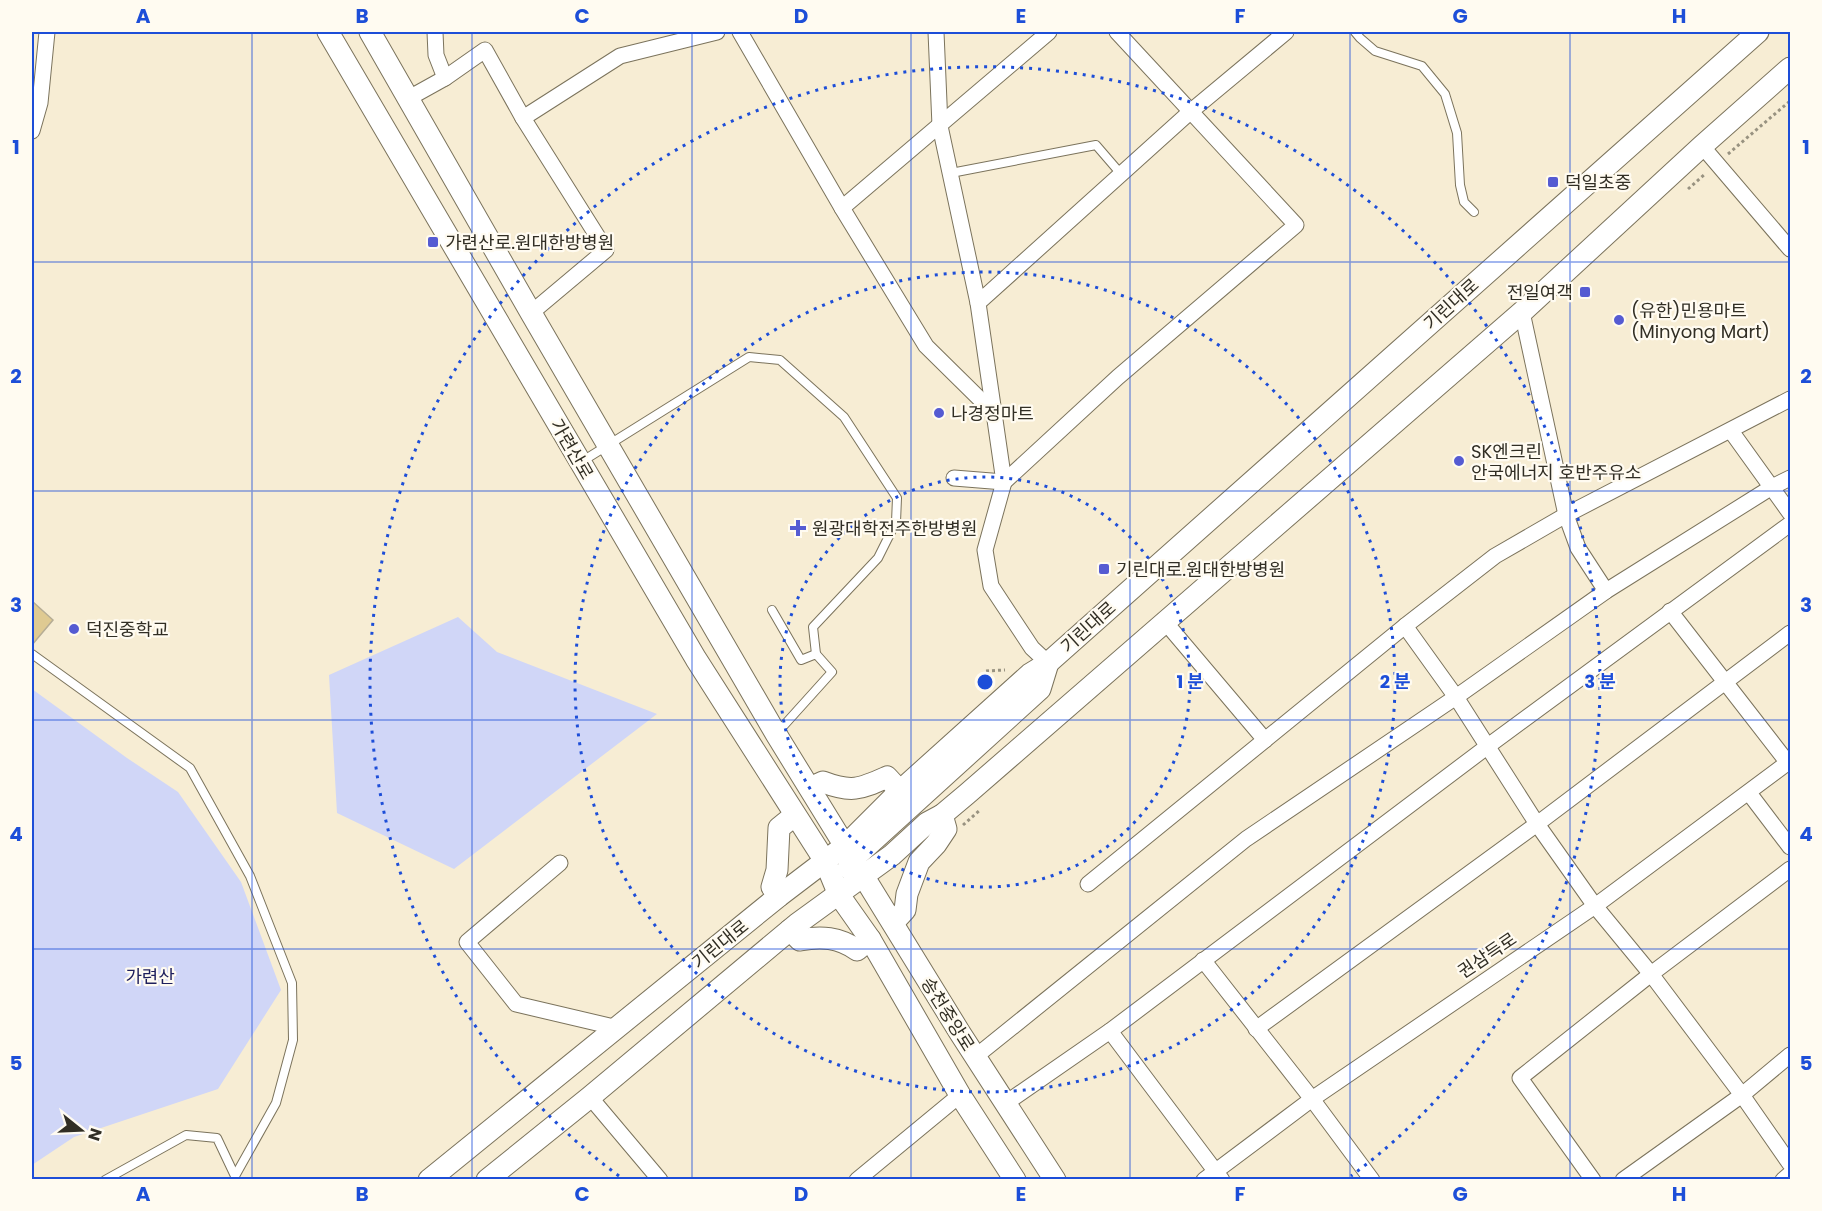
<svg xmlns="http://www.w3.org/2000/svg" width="1822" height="1211" viewBox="0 0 1822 1211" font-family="Poppins,'Noto Sans KR',sans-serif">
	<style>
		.green { fill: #d0d6f7 }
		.building { fill: #dfca92; stroke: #b6ad95; stroke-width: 1.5 }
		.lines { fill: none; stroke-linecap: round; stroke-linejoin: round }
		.lane-casing { stroke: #7b735c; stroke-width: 10 }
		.street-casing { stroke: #7b735c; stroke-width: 17 }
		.secondary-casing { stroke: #7b735c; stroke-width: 23 }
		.path { stroke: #989280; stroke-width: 3; stroke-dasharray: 3 3; stroke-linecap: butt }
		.lane { stroke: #fff; stroke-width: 8 }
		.street { stroke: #fff; stroke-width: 15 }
		.secondary { stroke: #fff; stroke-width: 21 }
		.grid { fill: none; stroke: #1d4ed8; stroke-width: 1.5; stroke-opacity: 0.55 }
		.ring { fill: none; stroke: #1d4ed8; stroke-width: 3; stroke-dasharray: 3 6 }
		.poi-dot { fill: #555bd2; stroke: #fffbf1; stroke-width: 2 }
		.labels { text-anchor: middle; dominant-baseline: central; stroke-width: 4.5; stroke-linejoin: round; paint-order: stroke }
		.poi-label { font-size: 18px; fill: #312e24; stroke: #fffbf1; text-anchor: start }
		.street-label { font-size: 18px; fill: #312e24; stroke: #fffbf1 }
		.park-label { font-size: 18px; fill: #1e1f5d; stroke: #fffbf1 }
		.centre { fill: #1d4ed8; stroke: #fffbf1; stroke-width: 3 }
		.ring-label { font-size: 18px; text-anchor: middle; font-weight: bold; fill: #1d4ed8; stroke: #fffbf1; stroke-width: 4.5; stroke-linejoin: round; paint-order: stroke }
		.neatline { fill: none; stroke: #1d4ed8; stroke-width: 2 }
		.grid-label { font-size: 20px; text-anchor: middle; font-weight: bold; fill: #1d4ed8 }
	</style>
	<rect width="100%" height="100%" fill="#f7edd4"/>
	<g class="green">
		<path d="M458,617L497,652L657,714L454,869L337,813L329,675Z"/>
		<path d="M32,689L127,758L178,792L241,882L281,990L218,1089L74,1137L32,1165Z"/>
	</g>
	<path class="building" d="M32,601L53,620L32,645Z"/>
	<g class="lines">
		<g class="lane-casing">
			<g id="lane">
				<path d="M1355,32L1360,38L1375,51L1422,66L1445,94L1457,133L1460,185L1464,202L1474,212"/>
				<path d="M951,173L1096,145L1121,174"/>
				<path d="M581,462L749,357L780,360L844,417L897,498L896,522L878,558L813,627L816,654"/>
				<path d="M772,610L801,660L816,654L832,672L777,733"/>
				<path d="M32,654L190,768L250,876L292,983L293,1040L276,1103L235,1176V1180"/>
				<path d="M105,1180L186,1135L217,1138L235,1176"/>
			</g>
		</g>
		<g class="street-casing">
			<g id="street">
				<path d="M435,32L436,55L445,78"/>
				<path d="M740,32L842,208L1049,32"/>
				<path d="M936,32L940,126L978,303L1190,112L1286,32"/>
				<path d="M409,98L445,78L485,50L523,118L606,250L531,313"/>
				<path d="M523,118L620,56L717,32"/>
				<path d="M32,131L40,103L47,32"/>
				<path d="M1702,146L1790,249"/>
				<path d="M842,208L926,346L994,413L1004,482L985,550L991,586L1032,648L1048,663"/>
				<path d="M978,303L994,413"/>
				<path d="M1522,312L1566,515L1578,548L1606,591"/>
				<path d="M1731,431L1790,513"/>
				<path d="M954,478L1004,482L1118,377L1296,225L1117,32"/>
				<path d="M1670,611L1788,763"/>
				<path d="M1166,623L1265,740"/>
				<path d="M1405,626L1456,697L1537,824L1595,906L1651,974L1742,1095L1790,1164"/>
				<path d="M1749,793L1790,847"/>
				<path d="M560,863L467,942L516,1004L618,1028"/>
				<path d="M1088,884L1405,626L1495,556L1566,515L1790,399"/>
				<path d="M1203,960L1312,1099L1372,1180"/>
				<path d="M1256,1029L1537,824L1790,633"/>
				<path d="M1110,1031L1222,1180"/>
				<path d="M975,1057L1246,839L1456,697L1606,591L1772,487L1790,478"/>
				<path d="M590,1097L660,1180"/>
				<path d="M1006,1103L1110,1031L1488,746L1790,524"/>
				<path d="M857,1180L960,1095"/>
				<path d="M1204,1180L1312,1099L1595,906L1790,761"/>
				<path d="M1593,1180L1520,1078L1651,974L1790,869"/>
				<path d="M1623,1180L1742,1095L1790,1055"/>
				<path d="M1783,1180L1790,1174"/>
			</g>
		</g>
		<g class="secondary-casing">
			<g id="secondary">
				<path d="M328,32L696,659L825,861L839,895L870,939L960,1095L1015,1180"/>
				<path d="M370,32L531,313L776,734L960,1033L1055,1180"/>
				<path d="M810,788L823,782C852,793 860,789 887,777L900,791"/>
				<path d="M848,868L854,858L1040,689L1048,663"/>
				<path d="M779,896L772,887L777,870L779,828L795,815"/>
				<path d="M893,923L905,910L907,894L919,862L936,844L946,829L942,815"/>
				<path d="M790,930L800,940C821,936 839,937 857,950L870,939"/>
				<path d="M429,1180L779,896L846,845L900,791L1030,674L1048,663L1758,32"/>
				<path d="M487,1180L590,1097L797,924L892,855L927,823L942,815L967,794L1522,312L1702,146L1790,68"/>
			</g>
		</g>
		<g class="path">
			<path d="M1728,154L1790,101"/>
			<path d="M1688,189L1705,174"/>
			<path d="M986,671L1005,670"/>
			<path d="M963,825L980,810"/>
		</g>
		<use href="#lane" class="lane"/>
		<use href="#street" class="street"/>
		<use href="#secondary" class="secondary"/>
	</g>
	<path class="grid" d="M252,32V1180M472,32V1180M692,32V1180M911,32V1180M1130,32V1180M1350,32V1180M1570,32V1180M32,262H1790M32,491H1790M32,720H1790M32,949H1790"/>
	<g class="ring">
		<circle cx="985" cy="682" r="205"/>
		<circle cx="985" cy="682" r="410"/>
		<path d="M619 1176A615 615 0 1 1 1351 1176"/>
	</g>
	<g class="poi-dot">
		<rect x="1547" y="176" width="12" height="12" rx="3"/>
		<rect x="427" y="236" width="12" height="12" rx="3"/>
		<rect x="1579" y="286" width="12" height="12" rx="3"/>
		<circle cx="1619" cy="320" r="6"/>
		<circle cx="939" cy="413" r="6"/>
		<circle cx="1459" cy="461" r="6"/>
		<path d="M795 519h6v6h6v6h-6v6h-6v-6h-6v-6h6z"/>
		<rect x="1098" y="563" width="12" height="12" rx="3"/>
		<circle cx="74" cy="629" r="6"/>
	</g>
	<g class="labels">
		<g class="poi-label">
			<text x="1565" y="182">덕일초중</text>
			<text x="445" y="242">가련산로.원대한방병원</text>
			<text x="1573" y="292" text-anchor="end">전일여객</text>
			<text x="1631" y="310">(유한)민용마트<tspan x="1631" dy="21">(Minyong Mart)</tspan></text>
			<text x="951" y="413">나경정마트</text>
			<text x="1471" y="451">SK엔크린<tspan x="1471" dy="21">안국에너지 호반주유소</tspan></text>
			<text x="812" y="528">원광대학전주한방병원</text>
			<text x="1116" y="569">기린대로.원대한방병원</text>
			<text x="86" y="629">덕진중학교</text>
		</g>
		<g class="street-label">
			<text transform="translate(1451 304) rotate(-42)">기린대로</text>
			<text transform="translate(572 449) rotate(60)">가련산로</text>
			<text transform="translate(1088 627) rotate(-42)">기린대로</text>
			<text transform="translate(720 944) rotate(-39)">기린대로</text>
			<text transform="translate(1487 955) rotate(-34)">권삼득로</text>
			<text transform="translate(948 1014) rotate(58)">송천중앙로</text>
		</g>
		<g class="park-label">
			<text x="150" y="976">가련산</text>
		</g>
	</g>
	<circle cx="985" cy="682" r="9" class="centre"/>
	<g class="ring-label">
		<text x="1190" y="688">1 분</text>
		<text x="1395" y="688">2 분</text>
		<text x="1600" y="688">3 분</text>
	</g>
	<rect width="1822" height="1211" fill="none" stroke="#fffbf1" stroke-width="66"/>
	<g transform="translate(81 1130) rotate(108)" stroke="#fffbf1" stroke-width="4.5" paint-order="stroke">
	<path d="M0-4.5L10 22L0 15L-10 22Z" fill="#312e24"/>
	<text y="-9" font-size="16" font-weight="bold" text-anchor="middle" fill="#312e24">N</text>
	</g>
	<rect x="33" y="33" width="1756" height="1145" class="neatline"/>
	<g class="grid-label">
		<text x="143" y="23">A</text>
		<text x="362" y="23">B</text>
		<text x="582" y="23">C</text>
		<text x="801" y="23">D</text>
		<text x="1021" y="23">E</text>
		<text x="1240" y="23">F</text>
		<text x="1460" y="23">G</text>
		<text x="1679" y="23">H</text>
		<text x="16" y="154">1</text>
		<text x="1806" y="154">1</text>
		<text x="16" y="383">2</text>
		<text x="1806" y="383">2</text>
		<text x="16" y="612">3</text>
		<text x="1806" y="612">3</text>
		<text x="16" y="841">4</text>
		<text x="1806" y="841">4</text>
		<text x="16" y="1070">5</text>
		<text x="1806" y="1070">5</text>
		<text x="143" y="1201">A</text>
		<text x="362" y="1201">B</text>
		<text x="582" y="1201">C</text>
		<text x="801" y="1201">D</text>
		<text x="1021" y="1201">E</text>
		<text x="1240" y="1201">F</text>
		<text x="1460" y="1201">G</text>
		<text x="1679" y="1201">H</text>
	</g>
</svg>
